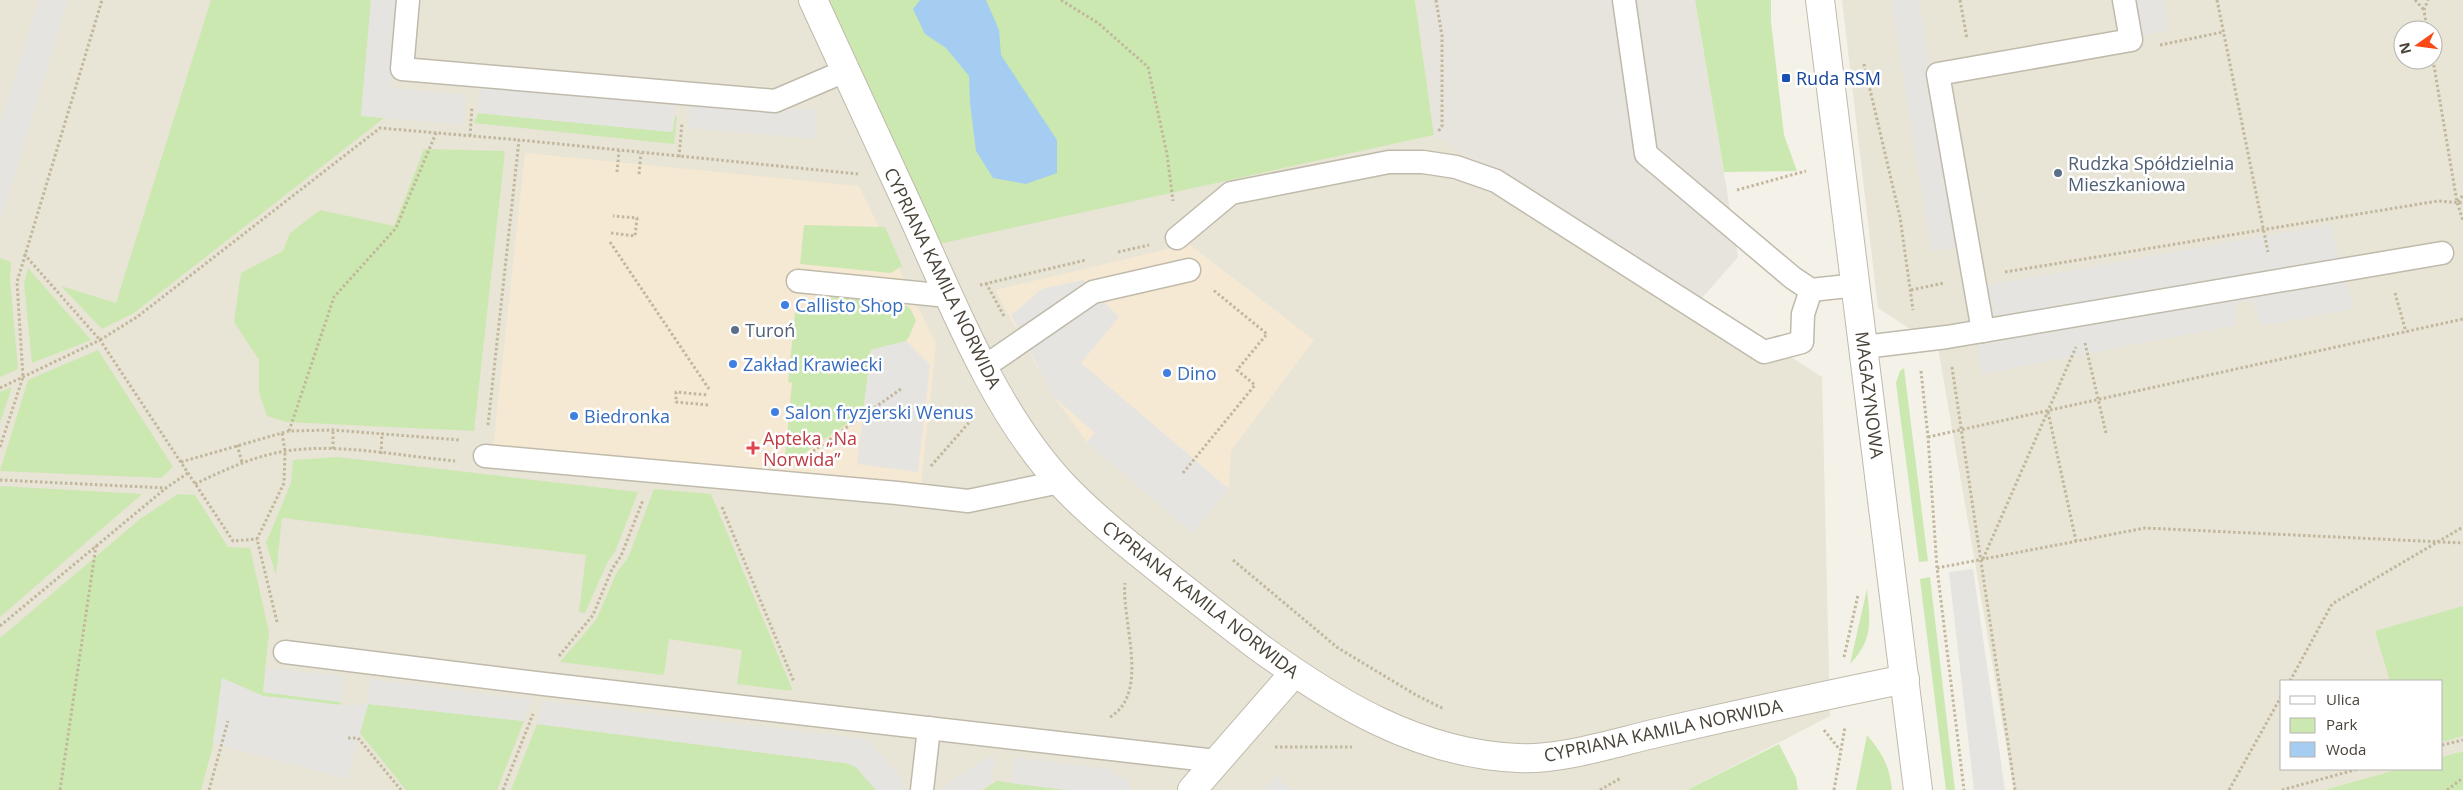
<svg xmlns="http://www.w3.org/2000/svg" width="2463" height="790" viewBox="0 0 2463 790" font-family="'Open Sans',sans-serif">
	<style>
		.residential { fill: #e8e4d6; fill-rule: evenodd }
		.commercial { fill: #f6e9d4 }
		.industrial { fill: #e7e3dd }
		.green { fill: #cce8b1 }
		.parking { fill: #e5e4e0 }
		.water { fill: #a5cdf1 }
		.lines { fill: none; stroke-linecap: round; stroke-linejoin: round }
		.service-casing { stroke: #c0baab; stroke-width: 25 }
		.minor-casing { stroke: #c0baab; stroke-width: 30 }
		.tertiary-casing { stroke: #c0baab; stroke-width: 30 }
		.path { stroke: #c2b79c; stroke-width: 3; stroke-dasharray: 2.5 2.5; stroke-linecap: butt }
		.service { stroke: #fff; stroke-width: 22 }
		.minor { stroke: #fff; stroke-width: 28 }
		.tertiary { stroke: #fff; stroke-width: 28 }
		.transit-dot { fill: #1a4fb4; stroke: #fff; stroke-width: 2 }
		.service-dot { fill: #5c6f8a; stroke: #fff; stroke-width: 2 }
		.shop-dot { fill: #3f7fe0; stroke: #fff; stroke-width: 2 }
		.health-dot { fill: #e0444e; stroke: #fff; stroke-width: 2 }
		.labels { text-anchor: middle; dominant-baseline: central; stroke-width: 5; stroke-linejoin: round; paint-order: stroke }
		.transit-label { font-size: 18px; fill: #164399; stroke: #fff; text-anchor: start }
		.service-label { font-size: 18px; fill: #4e5e75; stroke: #fff; text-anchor: start }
		.street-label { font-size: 18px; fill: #484237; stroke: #fff }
		.shop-label { font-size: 18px; fill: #366cbe; stroke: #fff; text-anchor: start }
		.health-label { font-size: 18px; fill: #be3a42; stroke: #fff; text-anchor: start }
	</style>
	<rect width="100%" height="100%" fill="#f4f1e8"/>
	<g class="residential">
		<path d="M0,0H829L939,243L1434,135L1701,299L1822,377L1830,716L1687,790H0Z"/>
		<path d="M1842,0H2463V751L2442,757V681H2282V769H2399L2324,790H2014L1938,347L1878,308ZM2403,30H2433V60H2403Z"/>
	</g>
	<g class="commercial">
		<path d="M525,153L859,186L936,344L921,485L493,448Z"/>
		<path d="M1189,244L1314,340L1231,451L1229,489L1192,533L1087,442L1054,397L995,290Z"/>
	</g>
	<path class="industrial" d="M1415,0H1695L1738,257L1701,299L1434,135Z"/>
	<g class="green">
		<path d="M211,0H371L361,115L384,118L134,313L102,329L61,286L116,303Z"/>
		<path d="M829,0H1415L1434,135L939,244Z"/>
		<path d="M1695,0H1771V22L1784,135L1797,171L1724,172Z"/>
		<path d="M478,113L672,132L675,116L677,117L674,144L474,123Z"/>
		<path d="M424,149L505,151L474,431L287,422L267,416L259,392V360L234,322L241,273L283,251L290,233L320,210L394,226Z"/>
		<path d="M804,225L885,227L902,266L891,273L800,264Z"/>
		<path d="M0,258L11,262L10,279L18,369L0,377Z"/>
		<path d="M28,268L91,340L32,363L24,284Z"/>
		<path d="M832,296L903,304L910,308L916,320L909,337L906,341L871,350L863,413L784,467L792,383L788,382L795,312L823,315L824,304Z"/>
		<path d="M98,350L173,467L161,478L0,471L28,380Z"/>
		<path d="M1904,368L1928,561L1919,562L1896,383L1900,371Z"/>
		<path d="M12,387L0,423V392Z"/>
		<path d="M337,457L638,492L615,552L608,561L585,613L579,612L586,555L282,518L276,575L266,543L291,483L293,460Z"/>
		<path d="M0,486L142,494L0,617Z"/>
		<path d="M654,489L711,494L793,691L737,684L742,650L669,639L664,675L560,662L596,620L617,572L628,558Z"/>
		<path d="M178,494L195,495L228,547L250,548L269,632L263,692L341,702L340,705L263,696L222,678L213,746L201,790H0V638L140,519Z"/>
		<path d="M1930,577L1955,790H1946L1920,579Z"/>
		<path d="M1867,589C1870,621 1874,639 1850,664Z"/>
		<path d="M2463,606V736L2442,742V681H2390L2375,631Z"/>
		<path d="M368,704L524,721L497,790H406L360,733Z"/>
		<path d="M537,724L846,763L856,767L876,790H511Z"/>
		<path d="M1867,735C1883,754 1889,765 1892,790H1856Z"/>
		<path d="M1779,744L1796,778L1798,790H1687Z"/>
		<path d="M2463,751V790H2324L2399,769H2442V757Z"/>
		<path d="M997,781L1067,790H982Z"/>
	</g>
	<g class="parking">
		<path d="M39,0H68L0,222V125Z"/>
		<path d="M371,0H399L390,88L466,95L463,125L361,116Z"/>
		<path d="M1891,0H1919L1959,247L1931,251Z"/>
		<path d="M2133,0H2164L2169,30L2139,36Z"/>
		<path d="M480,86L675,106L673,132L478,113Z"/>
		<path d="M690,106L817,109V139L688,128Z"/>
		<path d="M2331,224L2342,271L2354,309L2262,326L2252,301L2235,303L2236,325L1982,374L1967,289Z"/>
		<path d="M1083,280L1119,317L1081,363L1229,489L1192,533L1087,442L1095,433L1054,397L1011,315L1042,289Z"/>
		<path d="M906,341L930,365L918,472L857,464L871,350Z"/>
		<path d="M1973,569L2005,790H1974L1949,572Z"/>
		<path d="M266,668L345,676L341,702L263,692Z"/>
		<path d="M222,678L263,696L340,705L368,704L370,679L532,700L524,721L368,704L347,779L213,743Z"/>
		<path d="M544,701L866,739L898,772L905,790H876L856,767L846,763L537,724Z"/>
		<path d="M995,756L992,782L982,790H942L949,783L983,760Z"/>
		<path d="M1014,757L1111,769L1128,782L1132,790H1067L1011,783Z"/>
		<path d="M1275,776L1292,790H1263Z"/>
	</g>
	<path class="water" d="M920,0H986L999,30L1001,55L1057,140V173L1026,184L993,178L976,151L970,103L969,76L946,48L925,34L913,9Z"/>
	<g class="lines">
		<g class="service-casing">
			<g id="service">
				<path d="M408,0L402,69L775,101L845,71"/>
				<path d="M1624,0L1646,154L1793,278L1811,290L1857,285"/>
				<path d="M1177,238L1231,193L1389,162H1423L1456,167L1496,181L1764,352L1802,342L1803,314L1811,290"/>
				<path d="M798,281L948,296"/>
				<path d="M1983,331L1938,74L2131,40L2124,0"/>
				<path d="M1864,347L1947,337L2442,253"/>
				<path d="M984,367L1093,292L1189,270"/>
				<path d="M485,456L897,493L968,501L1060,482"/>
				<path d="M285,652L544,684L1216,761"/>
				<path d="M922,790L929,728"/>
			</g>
		</g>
		<g class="minor-casing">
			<g id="minor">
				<path d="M813,0C845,70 878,140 910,210C951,299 993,410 1061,483C1086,510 1115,534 1144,557C1181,587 1218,616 1256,645C1334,702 1418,754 1518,758C1562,760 1614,743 1657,733C1739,714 1822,696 1905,679"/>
				<path d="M1192,790L1294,673"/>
			</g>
		</g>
		<g class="tertiary-casing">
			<path id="tertiary" d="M1820,0L1918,790"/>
		</g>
		<g class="path">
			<path d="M1061,0L1098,23L1148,67L1167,154L1173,201"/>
			<path d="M1436,0L1442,36V126L1438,132"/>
			<path d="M1960,0L1967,39"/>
			<path d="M2217,0L2268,252"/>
			<path d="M2415,0L2424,10"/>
			<path d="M2427,30L2424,10L2428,0"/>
			<path d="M2160,45L2223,32"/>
			<path d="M2433,60L2457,202L2463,221"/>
			<path d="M1864,64L1900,217L1913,310"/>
			<path d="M470,136L472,107"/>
			<path d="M679,157L682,123"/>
			<path d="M617,172L619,151"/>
			<path d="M639,174L641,153"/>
			<path d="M1737,190L1806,171"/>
			<path d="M2458,202L2463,195"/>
			<path d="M611,233L635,236L637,218L613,216"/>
			<path d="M610,242L709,389"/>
			<path d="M1118,252L1149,245"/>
			<path d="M24,254L100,340L137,317L380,128L519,140"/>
			<path d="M2005,272L2438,201L2463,203"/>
			<path d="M986,283L1004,316"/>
			<path d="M980,285L1086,260"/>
			<path d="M1911,290L1944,283"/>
			<path d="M2395,293L2406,332"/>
			<path d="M2085,343L2106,433"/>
			<path d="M1952,367L2015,790"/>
			<path d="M1921,371L1928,437L1937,568L1964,790"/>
			<path d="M0,388L100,340L233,541L257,539"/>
			<path d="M708,405L676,402V392L708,395"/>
			<path d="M2048,412L2076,541"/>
			<path d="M488,425L519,140L858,174"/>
			<path d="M289,431L334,297L396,228L436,133"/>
			<path d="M1928,437L2463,319"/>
			<path d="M237,445L242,462"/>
			<path d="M0,447L23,377L17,282L102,0"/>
			<path d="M333,449V430"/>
			<path d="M381,454L382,433"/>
			<path d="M809,454L901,389"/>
			<path d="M181,462L289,431L333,430L460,440"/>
			<path d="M931,466L973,418"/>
			<path d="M1183,473L1255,385L1237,370L1267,334L1212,289"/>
			<path d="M0,480L166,488L188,473"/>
			<path d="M195,484C224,470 254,456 286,451C341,443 400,456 455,461"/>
			<path d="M722,507L794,682"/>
			<path d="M1983,559L2076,347"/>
			<path d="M1233,560L1338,648L1416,695L1444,709"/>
			<path d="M1937,568L2145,528L2463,543"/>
			<path d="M277,622L257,539L284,483L285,451L282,433"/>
			<path d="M0,626L166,488"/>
			<path d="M559,656L593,615L612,569L621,556L643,500"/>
			<path d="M1844,657L1858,595"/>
			<path d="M2290,681L2332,604L2463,527"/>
			<path d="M1110,717C1151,693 1121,620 1125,583"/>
			<path d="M1824,730L1840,750"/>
			<path d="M348,738H358L401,790"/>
			<path d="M2442,745L2463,740"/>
			<path d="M1275,747H1352"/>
			<path d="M60,790L96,546"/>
			<path d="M209,790L228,721"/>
			<path d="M503,790L533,714"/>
			<path d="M1600,790L1621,778"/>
			<path d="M1834,790L1845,727"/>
			<path d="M2229,790L2282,695"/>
			<path d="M2282,790L2358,769"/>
			<path d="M2447,790L2463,778"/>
		</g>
		<use href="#service" class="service"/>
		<use href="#minor" class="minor"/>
		<use href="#tertiary" class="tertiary"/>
	</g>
	<rect class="transit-dot" x="1781" y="73" width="10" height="10" rx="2.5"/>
	<g class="service-dot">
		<circle cx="2058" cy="173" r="5"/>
		<circle cx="735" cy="330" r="5"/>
	</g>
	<g class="shop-dot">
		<circle cx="785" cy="305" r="5"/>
		<circle cx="733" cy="364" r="5"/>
		<circle cx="1167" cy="373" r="5"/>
		<circle cx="775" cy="412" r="5"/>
		<circle cx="574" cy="416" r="5"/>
	</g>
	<path class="health-dot" d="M750.5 440.5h5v5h5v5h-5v5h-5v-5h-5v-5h5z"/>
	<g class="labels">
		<g class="transit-label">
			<text x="1796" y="78">Ruda RSM</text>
		</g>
		<g class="service-label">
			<text x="2068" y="163">Rudzka Spółdzielnia<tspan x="2068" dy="21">Mieszkaniowa</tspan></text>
			<text x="745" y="330">Turoń</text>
		</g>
		<g class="street-label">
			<text transform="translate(943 278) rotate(64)">CYPRIANA KAMILA NORWIDA</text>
			<text transform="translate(1870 395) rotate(83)">MAGAZYNOWA</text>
			<text transform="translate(1201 599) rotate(38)">CYPRIANA KAMILA NORWIDA</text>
			<text transform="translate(1663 730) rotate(-12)">CYPRIANA KAMILA NORWIDA</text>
		</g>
		<g class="shop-label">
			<text x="795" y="305">Callisto Shop</text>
			<text x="743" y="364">Zakład Krawiecki</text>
			<text x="1177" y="373">Dino</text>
			<text x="785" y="412">Salon fryzjerski Wenus</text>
			<text x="584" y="416">Biedronka</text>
		</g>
		<g class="health-label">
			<text x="763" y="438">Apteka „Na<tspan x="763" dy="21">Norwida”</tspan></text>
		</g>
	</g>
	<rect x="2280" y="680" width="162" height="90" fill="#ffffff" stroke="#b6b3af"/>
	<rect x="2290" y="696" width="25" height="8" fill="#ffffff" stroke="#b6b3af"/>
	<text x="2326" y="705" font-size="15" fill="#484237">Ulica</text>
	<rect x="2290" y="718" width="25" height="15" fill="#cce8b1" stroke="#b6b3af"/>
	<text x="2326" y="730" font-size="15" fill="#484237">Park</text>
	<rect x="2290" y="742" width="25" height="15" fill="#a5cdf1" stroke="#b6b3af"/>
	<text x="2326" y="755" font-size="15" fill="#484237">Woda</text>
	<g transform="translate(2418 45) rotate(256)"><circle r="24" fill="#ffffff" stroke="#b6b3af"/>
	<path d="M0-4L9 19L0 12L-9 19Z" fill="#fa4919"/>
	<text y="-8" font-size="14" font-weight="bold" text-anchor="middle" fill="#484237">N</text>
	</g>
</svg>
